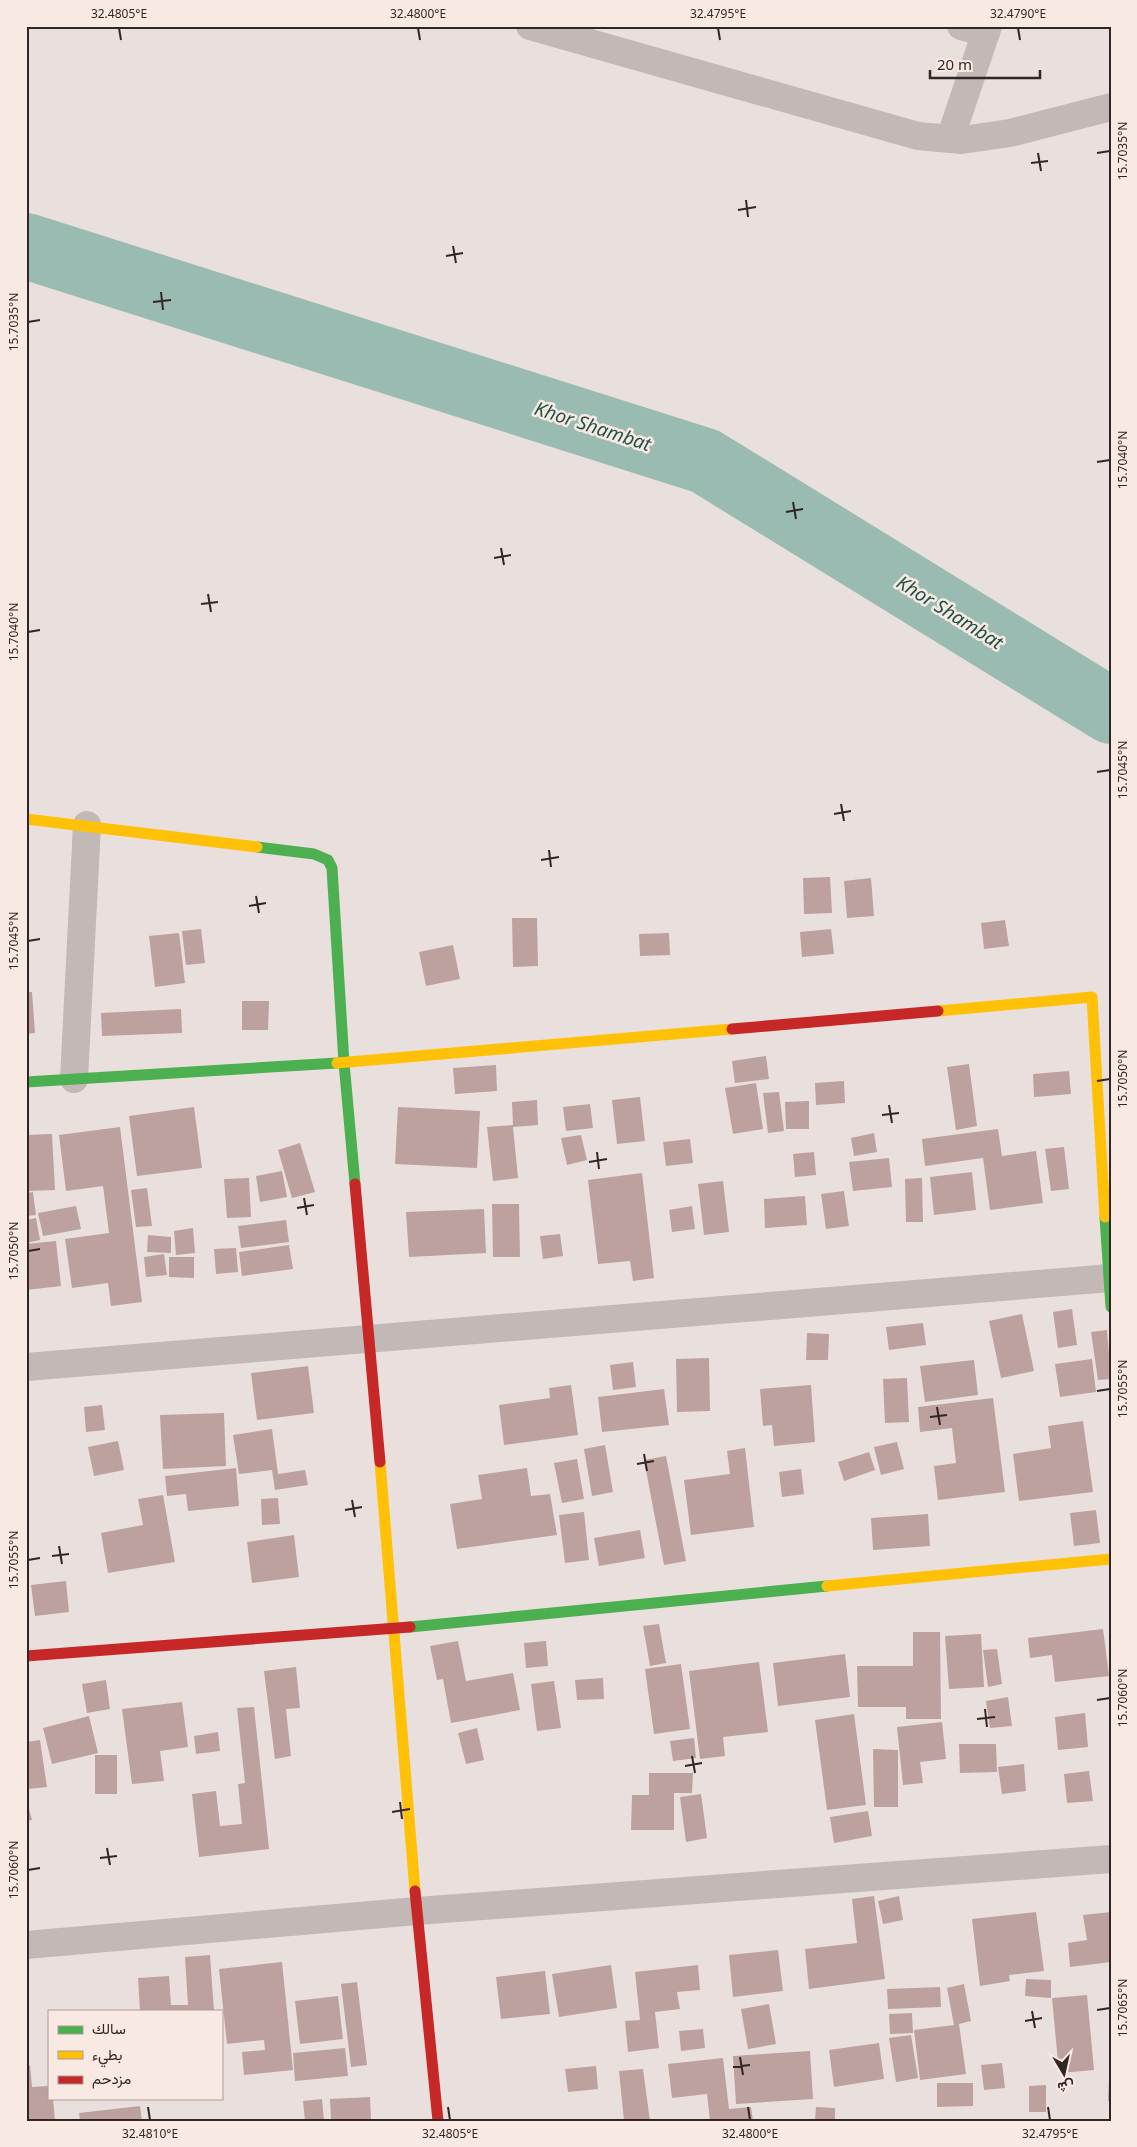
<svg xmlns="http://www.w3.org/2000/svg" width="1137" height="2147" viewBox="0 0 1137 2147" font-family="'Noto Sans',Vazirmatn,sans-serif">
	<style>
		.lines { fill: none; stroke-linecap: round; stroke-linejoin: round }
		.river { stroke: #99bbb2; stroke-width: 66 }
		.building { fill: #bca19f }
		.street { stroke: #c2b9b6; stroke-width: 28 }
		.fast { stroke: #4caf50; stroke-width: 11 }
		.slow { stroke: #ffc107; stroke-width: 11 }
		.jam { stroke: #c62828; stroke-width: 11 }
		.ticks { fill: none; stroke: #322625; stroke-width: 2 }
		.labels { text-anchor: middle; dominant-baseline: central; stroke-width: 5; stroke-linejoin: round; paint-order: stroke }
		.water-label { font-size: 19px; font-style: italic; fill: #1d5148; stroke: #f8e9e3 }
		.neatline { fill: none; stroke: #322625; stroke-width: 2 }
		.ticks-label { font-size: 12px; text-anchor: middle; fill: #322625 }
	</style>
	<rect width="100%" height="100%" fill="#e9e0dd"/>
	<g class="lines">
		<path class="river" d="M26,246L705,461L1111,711"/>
	</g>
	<g class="building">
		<path d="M830,877L832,913L804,914L803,878Z"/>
		<path d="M871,878L874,916L847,918L844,881Z"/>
		<path d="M512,918H537L538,966L513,967Z"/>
		<path d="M1005,920L1009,946L984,949L981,923Z"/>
		<path d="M201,929L205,963L186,965L182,931Z"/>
		<path d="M831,929L834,954L802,957L800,932Z"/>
		<path d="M179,933L185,983L155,987L149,936Z"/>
		<path d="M669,933L670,955L640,956L639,934Z"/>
		<path d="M453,945L460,979L426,986L419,952Z"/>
		<path d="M26,992H32L35,1033L26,1034Z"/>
		<path d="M242,1001H269L268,1030H242Z"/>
		<path d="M181,1009L182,1033L102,1036L101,1013Z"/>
		<path d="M766,1056L769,1079L735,1083L732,1061Z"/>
		<path d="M969,1064L977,1126L956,1130L947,1067Z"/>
		<path d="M496,1065L497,1091L455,1094L453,1068Z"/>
		<path d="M1069,1071L1071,1094L1034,1097L1033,1074Z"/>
		<path d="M844,1081L845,1103L816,1105L815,1083Z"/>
		<path d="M756,1083L763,1129L733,1134L725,1088Z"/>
		<path d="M779,1092L784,1131L768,1133L763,1093Z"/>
		<path d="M640,1097L645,1141L617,1144L612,1100Z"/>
		<path d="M537,1100L538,1125L513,1127L518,1178L493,1181L487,1127L513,1125L512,1102Z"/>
		<path d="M809,1101V1129H786L785,1102Z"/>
		<path d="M590,1104L593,1128L566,1131L563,1107Z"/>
		<path d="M194,1107L202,1168L137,1176L129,1116Z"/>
		<path d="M398,1107L480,1111L477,1168L395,1164Z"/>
		<path d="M120,1127L142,1302L111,1306L108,1283L72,1288L65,1239L109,1233L103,1186L66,1191L59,1135Z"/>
		<path d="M998,1129L1002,1156L1036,1151L1043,1203L990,1210L983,1158L925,1166L922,1139Z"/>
		<path d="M874,1133L877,1152L854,1156L851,1138Z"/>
		<path d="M52,1134L55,1190L26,1191V1135Z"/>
		<path d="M581,1135L587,1160L567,1165L561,1138Z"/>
		<path d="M690,1139L693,1163L666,1166L663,1142Z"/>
		<path d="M300,1143L315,1192L292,1198L278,1150Z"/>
		<path d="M1064,1147L1069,1189L1051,1191L1045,1149Z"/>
		<path d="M814,1152L816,1175L795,1177L793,1154Z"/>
		<path d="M889,1158L892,1187L853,1191L849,1162Z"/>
		<path d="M282,1171L287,1197L260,1202L256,1176Z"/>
		<path d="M972,1172L976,1210L934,1215L930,1177Z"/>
		<path d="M642,1173L654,1278L633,1281L630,1261L598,1264L588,1180Z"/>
		<path d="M249,1178L251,1217L227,1218L224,1179Z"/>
		<path d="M922,1178L923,1222H906L905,1179Z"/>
		<path d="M723,1181L729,1232L704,1235L698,1184Z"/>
		<path d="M147,1188L152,1226L136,1227L131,1190Z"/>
		<path d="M844,1191L849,1226L826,1229L821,1194Z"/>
		<path d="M33,1192L36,1215L26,1216V1193Z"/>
		<path d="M805,1196L807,1225L765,1228L764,1199Z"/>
		<path d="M492,1204H519L520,1257H493Z"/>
		<path d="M76,1206L81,1229L43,1236L38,1213Z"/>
		<path d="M692,1206L695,1229L672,1232L669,1210Z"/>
		<path d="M484,1209L486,1253L409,1257L406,1212Z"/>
		<path d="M36,1218L40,1240L26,1243V1220Z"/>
		<path d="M286,1220L289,1242L241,1248L238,1226Z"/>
		<path d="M193,1228L195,1253L176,1255L174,1231Z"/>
		<path d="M560,1234L563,1256L543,1259L540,1236Z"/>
		<path d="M148,1235L171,1237V1253L147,1252Z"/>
		<path d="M56,1241L61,1286L26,1290V1244Z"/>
		<path d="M289,1245L293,1269L242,1276L239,1252Z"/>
		<path d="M236,1248L238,1272L216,1274L214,1249Z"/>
		<path d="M164,1254L167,1275L146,1277L144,1257Z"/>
		<path d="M169,1257H194V1278L169,1277Z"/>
		<path d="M1072,1309L1077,1345L1058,1348L1053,1312Z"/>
		<path d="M1022,1314L1034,1371L1001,1378L989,1321Z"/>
		<path d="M923,1323L926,1345L889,1350L886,1327Z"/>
		<path d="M1107,1330L1111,1379L1098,1380L1091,1332Z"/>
		<path d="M807,1333L829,1334L828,1360H806Z"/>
		<path d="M709,1358L710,1411L677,1412L676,1359Z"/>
		<path d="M1092,1359L1096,1392L1060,1397L1055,1364Z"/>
		<path d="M974,1360L978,1395L925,1402L920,1366Z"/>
		<path d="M633,1362L636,1387L613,1390L610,1365Z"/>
		<path d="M308,1366L314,1413L257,1420L251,1373Z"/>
		<path d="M907,1378L909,1422L885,1423L883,1379Z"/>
		<path d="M571,1385L578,1435L504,1445L499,1405L550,1398L549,1388Z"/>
		<path d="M811,1385L815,1442L774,1446L772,1425L763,1426L760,1389Z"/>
		<path d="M664,1389L669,1425L602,1432L598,1397Z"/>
		<path d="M993,1398L1005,1492L938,1500L934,1466L956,1463L952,1428L920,1432L918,1407Z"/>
		<path d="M102,1405L105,1430L86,1432L84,1407Z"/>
		<path d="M224,1413L226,1466L163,1469L160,1415Z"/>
		<path d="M1083,1421L1093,1492L1019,1501L1013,1454L1051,1448L1048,1426Z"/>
		<path d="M272,1429L278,1474L305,1470L308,1485L275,1490L272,1470L239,1474L233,1435Z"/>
		<path d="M118,1441L124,1470L94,1476L88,1447Z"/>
		<path d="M897,1442L904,1469L881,1475L874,1447Z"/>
		<path d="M605,1445L613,1492L592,1496L584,1449Z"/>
		<path d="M745,1448L754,1527L691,1535L684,1480L730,1474L727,1451Z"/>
		<path d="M869,1452L875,1470L844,1481L838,1462Z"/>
		<path d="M666,1456L686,1561L664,1565L644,1460Z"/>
		<path d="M577,1459L584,1499L562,1503L554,1463Z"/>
		<path d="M236,1468L239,1506L188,1511L186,1494L167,1496L165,1476Z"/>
		<path d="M527,1468L531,1496L550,1494L557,1535L457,1549L450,1504L482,1499L478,1475Z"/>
		<path d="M801,1469L804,1494L782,1497L779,1472Z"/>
		<path d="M163,1495L175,1562L108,1573L101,1533L143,1525L138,1499Z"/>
		<path d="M278,1498L280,1524L262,1525L261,1499Z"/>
		<path d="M1096,1510L1100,1543L1074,1546L1070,1513Z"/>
		<path d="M584,1512L589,1560L565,1563L559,1515Z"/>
		<path d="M928,1514L930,1546L873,1550L871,1518Z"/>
		<path d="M640,1530L645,1558L599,1566L594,1538Z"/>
		<path d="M294,1535L299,1577L252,1583L247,1542Z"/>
		<path d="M66,1581L69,1612L35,1616L31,1585Z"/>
		<path d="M659,1624L666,1663L650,1666L643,1626Z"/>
		<path d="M1103,1629L1109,1676L1055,1682L1052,1655L1030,1658L1028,1638Z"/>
		<path d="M913,1632H940L941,1719H906V1707H858L857,1666H913Z"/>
		<path d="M981,1634L984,1687L949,1689L945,1636Z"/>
		<path d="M458,1641L466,1681L513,1673L520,1710L451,1723L443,1679L437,1680L430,1646Z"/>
		<path d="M546,1641L548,1666L526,1668L524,1643Z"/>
		<path d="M997,1649L1002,1684L988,1687L983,1650Z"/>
		<path d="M845,1654L850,1697L778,1706L773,1663Z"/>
		<path d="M759,1662L768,1732L723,1737L725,1756L700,1759L689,1671Z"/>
		<path d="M681,1664L690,1729L654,1734L645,1669Z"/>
		<path d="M296,1667L300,1708L286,1709L291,1756L275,1759L264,1671Z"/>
		<path d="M603,1678L604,1699L577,1700L575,1680Z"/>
		<path d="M106,1680L110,1709L87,1713L82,1684Z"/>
		<path d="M554,1681L561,1728L537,1731L531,1684Z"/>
		<path d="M1008,1697L1012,1726L990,1728L986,1701Z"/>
		<path d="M182,1702L188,1747L160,1751L164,1781L132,1784L122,1709Z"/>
		<path d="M254,1707L269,1849L199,1857L192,1794L216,1791L220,1826L242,1824L238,1784L245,1783L237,1708Z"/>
		<path d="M1085,1713L1088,1747L1058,1750L1055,1717Z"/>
		<path d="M854,1714L866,1805L827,1810L815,1720Z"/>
		<path d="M89,1716L98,1753L52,1764L43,1728Z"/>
		<path d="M942,1722L946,1759L920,1762L923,1783L903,1785L897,1727Z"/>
		<path d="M477,1728L484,1760L466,1764L458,1733Z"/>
		<path d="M218,1732L220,1751L196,1754L194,1736Z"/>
		<path d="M694,1738L696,1758L673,1761L670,1741Z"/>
		<path d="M40,1740L47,1787L28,1789L26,1742Z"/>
		<path d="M959,1744H996L997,1772L960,1773Z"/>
		<path d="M873,1749L898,1750V1807H874Z"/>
		<rect x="95" y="1755" width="22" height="39"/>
		<path d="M1024,1764L1026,1791L1002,1794L998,1767Z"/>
		<path d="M1089,1771L1093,1801L1067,1803L1064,1774Z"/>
		<path d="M649,1773H693L692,1793H674V1830H631L632,1795H649Z"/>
		<path d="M701,1794L707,1838L686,1842L680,1797Z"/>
		<path d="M26,1798L32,1820L26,1821Z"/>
		<path d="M868,1811L872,1836L834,1843L830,1817Z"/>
		<path d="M874,1896L885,1979L809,1989L805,1949L857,1943L852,1899Z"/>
		<path d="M899,1896L903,1920L883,1924L878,1901Z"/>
		<path d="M1036,1912L1044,1971L1009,1975L1010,1981L980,1986L972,1919Z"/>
		<path d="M1111,1912V1962L1070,1967L1068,1943L1087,1940L1083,1915Z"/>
		<path d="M778,1950L783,1991L733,1997L729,1955Z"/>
		<path d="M210,1955L214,2011H140L138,1978L169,1976L171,2005H188L185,1957Z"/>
		<path d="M282,1962L293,2070L244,2075L242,2052L265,2050L264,2040L227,2044L219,1969Z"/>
		<path d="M611,1965L617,2008L559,2017L552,1974Z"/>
		<path d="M698,1965L700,1990L677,1992L680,2009L655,2012L659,2048L628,2052L625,2021L640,2020L635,1972Z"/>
		<path d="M545,1971L550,2014L501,2019L496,1977Z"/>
		<path d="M1026,1979L1051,1980V1998L1025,1996Z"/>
		<path d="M357,1982L367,2065L351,2067L341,1984Z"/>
		<path d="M964,1984L971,2021L959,2024L966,2074L920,2080L914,2030L954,2025L947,1988Z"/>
		<path d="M940,1987L941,2007L888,2009L887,1989Z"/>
		<path d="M1087,1995L1094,2070L1059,2073L1052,1998Z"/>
		<path d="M338,1996L343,2039L300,2044L295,2001Z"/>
		<path d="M769,2004L776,2044L748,2049L741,2009Z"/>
		<path d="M912,2013L913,2033L890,2034L889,2014Z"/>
		<path d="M703,2029L705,2048L681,2051L679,2031Z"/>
		<path d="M911,2035L918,2078L896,2082L889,2038Z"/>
		<path d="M879,2043L884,2079L834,2087L829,2050Z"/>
		<path d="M345,2048L348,2076L295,2081L293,2053Z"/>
		<path d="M810,2051L813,2099L736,2104L733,2056Z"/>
		<path d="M723,2058L729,2109L751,2107L753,2121H710L707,2094L672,2098L668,2064Z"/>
		<path d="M1002,2063L1005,2088L984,2090L981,2065Z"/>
		<path d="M30,2065L32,2087L49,2086V2098H53L55,2121H26V2066Z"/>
		<path d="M596,2066L598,2089L568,2092L565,2069Z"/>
		<path d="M643,2069L650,2121H624L619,2071Z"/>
		<path d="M1109,2079H1111V2101H1108Z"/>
		<path d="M937,2083H973V2106L937,2107Z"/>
		<path d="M1046,2085V2112H1029V2086Z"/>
		<path d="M370,2097L371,2121H331L330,2099Z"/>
		<path d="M322,2099L324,2121H305L303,2101Z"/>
		<path d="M140,2106L142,2121H80L79,2113Z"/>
		<path d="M816,2107L835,2108V2121H815Z"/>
	</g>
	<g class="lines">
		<g class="street">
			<path d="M530,26L918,136L962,140L1010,133L1111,107"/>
			<path d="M961,26L986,33"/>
			<path d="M950,139L988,26"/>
			<path d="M74,1079L87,825"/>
			<path d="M26,1367L1111,1278"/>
			<path d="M26,1945L417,1911L1111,1859"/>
		</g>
		<g class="fast">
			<path d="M257,847L314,854L328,860L332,868L344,1063L355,1184"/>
			<path d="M26,1082L337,1063"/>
			<path d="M1105,1217L1111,1307"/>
			<path d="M410,1627L827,1586"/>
		</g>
		<g class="slow">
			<path d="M26,819L257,847"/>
			<path d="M938,1011L1092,997L1105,1217"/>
			<path d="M337,1063L732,1029"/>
			<path d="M380,1462L415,1891"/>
			<path d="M827,1586L1111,1559"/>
		</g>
		<g class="jam">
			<path d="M732,1029L938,1011"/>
			<path d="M355,1184L380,1462"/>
			<path d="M26,1656L410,1627"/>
			<path d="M415,1891L438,2121"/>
		</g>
	</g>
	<path class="ticks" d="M119,28L121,40M418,28L420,40M718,28L720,40M1018,28L1020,40M1038,153L1041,171M1097,153L1110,151M1031,163L1048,161M746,200L748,217M738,210L756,207M453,246L456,263M446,256L463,253M161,292L163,310M153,302L171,300M28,322L40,320M1097,462L1110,460M793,502L796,519M786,512L803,509M501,548L504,565M494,558L511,555M208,594L211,612M201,604L218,602M28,632L40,630M1097,772L1110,770M841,804L844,821M834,814L851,811M549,850L551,867M541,860L559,857M256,896L259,913M249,906L266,903M28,941L40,939M1097,1081L1110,1079M889,1105L892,1123M882,1115L899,1113M597,1152L599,1169M589,1162L607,1159M304,1198L307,1215M297,1208L314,1205M28,1251L40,1249M1097,1391L1110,1389M937,1407L940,1425M930,1417L947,1415M644,1454L647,1471M637,1464L654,1461M352,1500L355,1517M345,1510L362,1507M59,1546L62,1564M52,1556L69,1554M28,1560L40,1558M1097,1700L1110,1698M985,1709L987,1727M977,1719L995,1717M692,1756L695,1773M685,1766L702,1763M400,1802L402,1819M392,1812L410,1809M107,1848L110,1865M100,1858L117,1856M28,1870L40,1868M1097,2010L1110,2008M1032,2011L1035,2028M1025,2021L1042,2018M740,2057L743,2075M733,2067L750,2065M148,2107L150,2120M448,2107L450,2120M748,2107L750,2120M1048,2107L1050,2120"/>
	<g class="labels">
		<g class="water-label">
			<text transform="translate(593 426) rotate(18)">Khor Shambat</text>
			<text transform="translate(950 612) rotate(32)">Khor Shambat</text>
		</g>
	</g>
	<rect width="1137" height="2147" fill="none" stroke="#f8e9e3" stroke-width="55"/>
	<rect x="48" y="2010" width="175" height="90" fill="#f8e9e3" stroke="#a99b97"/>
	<rect x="58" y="2026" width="25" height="8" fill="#4caf50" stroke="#a99b97"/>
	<text x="92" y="2034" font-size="15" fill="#322625">سالك</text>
	<rect x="58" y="2051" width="25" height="8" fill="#ffc107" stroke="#a99b97"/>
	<text x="92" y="2060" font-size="15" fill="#322625">بطيء</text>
	<rect x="58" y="2076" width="25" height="8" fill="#c62828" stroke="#a99b97"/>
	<text x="92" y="2084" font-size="15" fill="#322625">مزدحم</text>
	<g transform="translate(1064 2074) rotate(171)" stroke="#f8e9e3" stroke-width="4" paint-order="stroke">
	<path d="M0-4L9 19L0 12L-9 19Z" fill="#322625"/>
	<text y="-8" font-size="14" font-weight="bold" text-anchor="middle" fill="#322625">ش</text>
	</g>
	<path d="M930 70v8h110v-8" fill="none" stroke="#322625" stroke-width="2.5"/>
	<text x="937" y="70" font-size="15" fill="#322625" stroke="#f8e9e3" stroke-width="4" paint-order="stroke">20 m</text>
	<rect x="28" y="28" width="1082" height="2092" class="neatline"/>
	<g class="ticks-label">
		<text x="119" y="18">32.4805°E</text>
		<text x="418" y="18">32.4800°E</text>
		<text x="718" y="18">32.4795°E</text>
		<text x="1018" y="18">32.4790°E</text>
		<text transform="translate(1123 151) rotate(-90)" y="4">15.7035°N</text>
		<text transform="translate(14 322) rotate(-90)" y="4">15.7035°N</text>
		<text transform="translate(1123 460) rotate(-90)" y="4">15.7040°N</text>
		<text transform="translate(14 632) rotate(-90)" y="4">15.7040°N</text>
		<text transform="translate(1123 770) rotate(-90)" y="4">15.7045°N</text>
		<text transform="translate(14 941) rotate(-90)" y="4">15.7045°N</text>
		<text transform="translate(1123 1079) rotate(-90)" y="4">15.7050°N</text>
		<text transform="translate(14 1251) rotate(-90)" y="4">15.7050°N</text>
		<text transform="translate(1123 1389) rotate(-90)" y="4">15.7055°N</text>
		<text transform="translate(14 1560) rotate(-90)" y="4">15.7055°N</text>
		<text transform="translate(1123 1698) rotate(-90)" y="4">15.7060°N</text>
		<text transform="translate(14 1870) rotate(-90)" y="4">15.7060°N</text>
		<text transform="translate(1123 2008) rotate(-90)" y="4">15.7065°N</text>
		<text x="150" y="2138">32.4810°E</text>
		<text x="450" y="2138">32.4805°E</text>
		<text x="750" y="2138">32.4800°E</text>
		<text x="1050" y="2138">32.4795°E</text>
	</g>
</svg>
